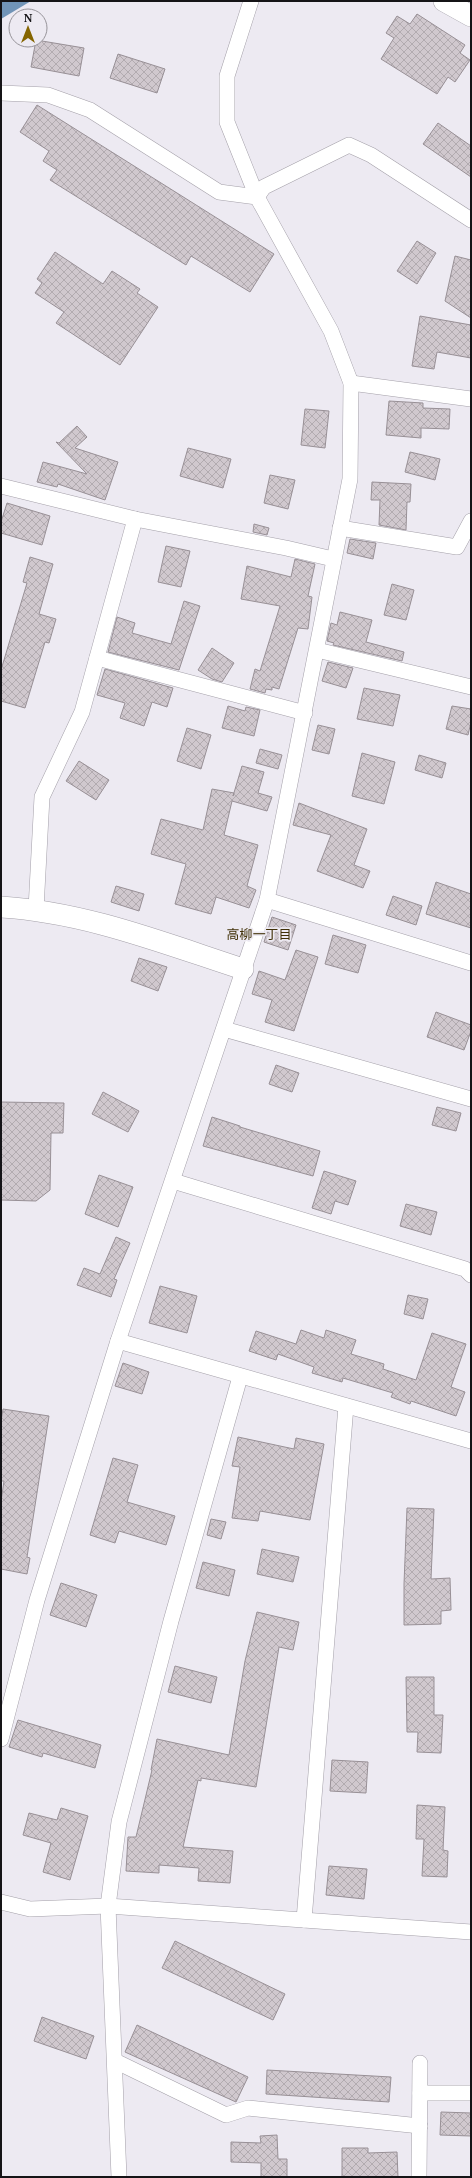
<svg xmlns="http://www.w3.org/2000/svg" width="472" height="2178" viewBox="0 0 472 2178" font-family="'Noto Serif','Noto Sans JP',serif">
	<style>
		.water { fill: #7194b7 }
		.building { fill: url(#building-cross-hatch); stroke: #989096 }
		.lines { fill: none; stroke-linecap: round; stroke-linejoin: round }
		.street-casing { stroke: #a4a0a9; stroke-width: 16 }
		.secondary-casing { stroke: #a4a0a9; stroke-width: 22 }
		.street { stroke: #fff; stroke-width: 15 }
		.secondary { stroke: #fff; stroke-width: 21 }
		.labels { text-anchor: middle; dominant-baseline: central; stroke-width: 3.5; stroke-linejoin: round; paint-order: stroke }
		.neighbourhood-label { font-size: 13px; fill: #403006; stroke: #edeaf2 }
	</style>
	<defs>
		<pattern id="building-cross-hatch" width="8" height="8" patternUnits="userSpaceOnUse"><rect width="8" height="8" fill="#d0c8ce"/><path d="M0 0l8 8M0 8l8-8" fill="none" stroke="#b2abb0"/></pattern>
	</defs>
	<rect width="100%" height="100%" fill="#edeaf2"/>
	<path class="water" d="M1,1H31L1,19Z"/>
	<g class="building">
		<path d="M417,14L465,45L460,53L470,60L455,82L448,77L437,94L381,59L394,38L386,33L397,16L410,24Z"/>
		<path d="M36,40L84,48L79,76L31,67Z"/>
		<path d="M118,54L165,69L157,93L110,78Z"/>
		<path d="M37,105L274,254L250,292L191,256L186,265L50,180L57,170L43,161L49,151L20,132Z"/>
		<path d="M438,123L471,146V177L423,144Z"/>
		<path d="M417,241L436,253L417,284L397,271Z"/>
		<path d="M55,252L103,284L112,271L140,289L137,293L158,307L120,365L56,323L64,312L35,293L42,283L37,279Z"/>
		<path d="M455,256L471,260V318L445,301Z"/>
		<path d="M420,316L471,325V358L437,352L434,369L412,366Z"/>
		<path d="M389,401L423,403V408L450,409L449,429L421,428V438L386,435Z"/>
		<path d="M305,409L329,411L325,448L301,445Z"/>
		<path d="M77,426L87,437L75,448L118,462L105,500L58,484L57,487L37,482L43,462L87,474L56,442L59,443Z"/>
		<path d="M188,448L231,459L223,488L180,476Z"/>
		<path d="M410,452L440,459L435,480L405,472Z"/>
		<path d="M270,475L295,480L288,509L264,503Z"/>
		<path d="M372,482L411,484L410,502H407L406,530L379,525L380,500H371Z"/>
		<path d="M7,503L50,516L42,545L1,533V522Z"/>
		<path d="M254,524L269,528L267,535L253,532Z"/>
		<path d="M350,539L376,543L373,559L347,553Z"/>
		<path d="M166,546L190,551L181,587L158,582Z"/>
		<path d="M30,557L53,564L39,614L56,619L49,643L45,642L25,708L1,701V670L27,583L23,582Z"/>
		<path d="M295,559L315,564L308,596L312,597L308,629L298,628L279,689L272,687V690L266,689L265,693L250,689L255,669L260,671L280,606L241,599L247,566L291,577Z"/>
		<path d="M392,584L414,590L406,620L384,615Z"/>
		<path d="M184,601L200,606L179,670L108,652L117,617L135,623L132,633L171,644Z"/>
		<path d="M340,612L372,620L366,642L404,652L402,661L333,645L334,643L327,641L331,623L337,625Z"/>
		<path d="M212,648L234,663L222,682L212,679L198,670Z"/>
		<path d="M328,662L353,668L346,688L322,681Z"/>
		<path d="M105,669L173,688L167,707L152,702L144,726L120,718L125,703L97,695Z"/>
		<path d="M364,688L400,695L393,726L357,719Z"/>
		<path d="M228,706L245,711L246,707L260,710L254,736L222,728Z"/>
		<path d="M452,706L471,709V722L468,735L446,729Z"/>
		<path d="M318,725L335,729L329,754L312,750Z"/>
		<path d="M187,728L211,735L201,769L177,761Z"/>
		<path d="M260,749L282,755L278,769L256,763Z"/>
		<path d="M362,753L395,762L384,804L352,796Z"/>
		<path d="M419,755L446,763L442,778L415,770Z"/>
		<path d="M79,761L109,780L96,800L66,781Z"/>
		<path d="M242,766L264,772L258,793L272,797L267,811L232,801L224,835L258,845L247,886L256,890L249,908L216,897L211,914L175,904L186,864L151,854L161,819L203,830L212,789L234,793L233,796Z"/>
		<path d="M299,803L367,829L354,865L370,871L363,888L317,871L331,835L293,825Z"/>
		<path d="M436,882L471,894V928L426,914Z"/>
		<path d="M116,886L144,894L139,911L111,902Z"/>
		<path d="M393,896L422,906L416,925L386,915Z"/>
		<path d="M272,917L296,925L288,950L264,942Z"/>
		<path d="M333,935L366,945L358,973L325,964Z"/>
		<path d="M296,950L318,957L294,1031L265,1022L272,1000L252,994L259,971L285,980Z"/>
		<path d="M139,958L167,967L158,991L131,981Z"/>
		<path d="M436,1012L471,1025V1031L464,1050L427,1037Z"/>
		<path d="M276,1065L299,1073L292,1092L269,1084Z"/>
		<path d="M103,1092L139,1111L128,1132L92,1114Z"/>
		<path d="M1,1102L64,1103L63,1133H51L50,1190L36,1201L1,1200Z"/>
		<path d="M437,1107L461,1113L456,1131L432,1125Z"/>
		<path d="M212,1117L240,1126V1127L320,1151L313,1176L203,1146Z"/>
		<path d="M324,1171L356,1181L348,1205L335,1201L331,1214L312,1208Z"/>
		<path d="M99,1175L133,1187L118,1227L85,1214Z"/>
		<path d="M406,1204L437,1212L431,1235L400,1226Z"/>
		<path d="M116,1237L130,1243L114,1279L117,1280L111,1297L77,1285L84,1268L100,1274Z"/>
		<path d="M160,1286L197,1296L187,1333L149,1323Z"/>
		<path d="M408,1295L428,1299L423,1319L404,1314Z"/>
		<path d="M301,1330L324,1338L326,1330L356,1340L351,1354L384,1364L383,1369L416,1380L432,1333L466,1344L451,1387L465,1392L456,1416L411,1401L410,1404L391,1397L393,1393L343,1378L342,1382L312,1373L314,1367L278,1354L276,1360L249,1351L256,1331L296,1344Z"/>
		<path d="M123,1363L149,1372L142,1394L115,1386Z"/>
		<path d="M3,1409L49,1416L27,1557L30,1558L27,1574L1,1569V1501L4,1481H1V1421Z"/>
		<path d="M238,1437L294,1449L296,1438L324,1444L310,1520L260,1511L258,1521L232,1518L240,1467L232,1466Z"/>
		<path d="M113,1458L138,1465L127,1502L175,1516L166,1545L119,1531L115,1543L90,1535Z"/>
		<path d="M407,1508L434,1509L431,1579L450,1578L451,1610L441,1611V1624L404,1625V1584Z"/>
		<path d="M211,1519L226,1522L221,1539L207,1535Z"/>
		<path d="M262,1549L299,1557L293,1582L257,1574Z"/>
		<path d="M203,1562L235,1570L229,1596L196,1588Z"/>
		<path d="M61,1583L97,1595L86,1627L50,1615Z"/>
		<path d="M257,1612L299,1622L293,1650L279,1647L256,1787L201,1778V1781L198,1780L183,1847L233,1851L230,1883L198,1881L199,1868L159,1865V1873L126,1871L128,1837H136L152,1770H151L157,1739L229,1755L245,1661Z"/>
		<path d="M175,1666L217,1677L211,1703L168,1692Z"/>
		<path d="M406,1677H434V1715H443L441,1753L417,1752L418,1732H407Z"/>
		<path d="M18,1720L101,1745L95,1768L43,1753L42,1757L9,1747Z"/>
		<path d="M332,1760L368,1762L366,1793L330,1791Z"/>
		<path d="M417,1805L445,1807L443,1850L448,1851L447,1877L422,1876L424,1839H416Z"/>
		<path d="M61,1808L88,1816L70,1880L43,1872L51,1843L23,1835L29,1813L57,1820Z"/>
		<path d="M329,1866L367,1869L364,1899L326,1895Z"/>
		<path d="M175,1941L285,1994L273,2020L162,1968Z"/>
		<path d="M42,2017L94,2036L86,2059L34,2041Z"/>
		<path d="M137,2025L248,2077L236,2102L125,2052Z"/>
		<path d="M267,2070L391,2077L389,2102L266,2094Z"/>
		<path d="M441,2112L471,2113V2136L440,2135Z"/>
		<path d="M277,2135L278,2159H287V2177H261V2163L231,2162V2142L261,2143L260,2136Z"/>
		<path d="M342,2148H368V2153L397,2152L398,2177H342Z"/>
	</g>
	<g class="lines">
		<g class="street-casing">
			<g id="street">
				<path d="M1,93L48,95L90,110L219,192L257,197"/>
				<path d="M257,197L264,187L349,145L371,155L471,220"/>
				<path d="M351,383L471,399"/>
				<path d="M1,486L135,519L286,548L333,559"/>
				<path d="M340,528L457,547L471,521"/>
				<path d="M317,650L471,687"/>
				<path d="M97,658L305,713"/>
				<path d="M267,900L471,963"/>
				<path d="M36,909L42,797L82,712L135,519"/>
				<path d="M224,1029L471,1099"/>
				<path d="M173,1181L465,1269L471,1275"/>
				<path d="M118,1341L471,1441"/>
				<path d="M1,1739L37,1600L118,1341L267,900L350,479L351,383L331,331L257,197L227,122V76L251,1"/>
				<path d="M1,1902L30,1909L108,1906L471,1932"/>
				<path d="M304,1920L346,1406"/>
				<path d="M115,2061L226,2115L248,2108L420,2126"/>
				<path d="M420,2093H471"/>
				<path d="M119,2177L108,1906L119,1822L171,1621L240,1377"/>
				<path d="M419,2177L420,2063"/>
			</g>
		</g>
		<g class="secondary-casing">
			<g id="secondary">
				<path d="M444,1L471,16"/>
				<path d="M1,907C85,912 163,943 243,969"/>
			</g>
		</g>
		<use href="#street" class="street"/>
		<use href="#secondary" class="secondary"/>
	</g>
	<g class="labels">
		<g class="neighbourhood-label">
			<text x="259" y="934">高柳一丁目</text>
		</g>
	</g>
	<rect width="472" height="2178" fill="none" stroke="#151417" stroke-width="4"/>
	<g transform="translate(28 28)"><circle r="19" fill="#edeaf2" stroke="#97949a"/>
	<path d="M0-3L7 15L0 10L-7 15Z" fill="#856500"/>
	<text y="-6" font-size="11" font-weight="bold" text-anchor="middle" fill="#151417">N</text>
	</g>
</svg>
